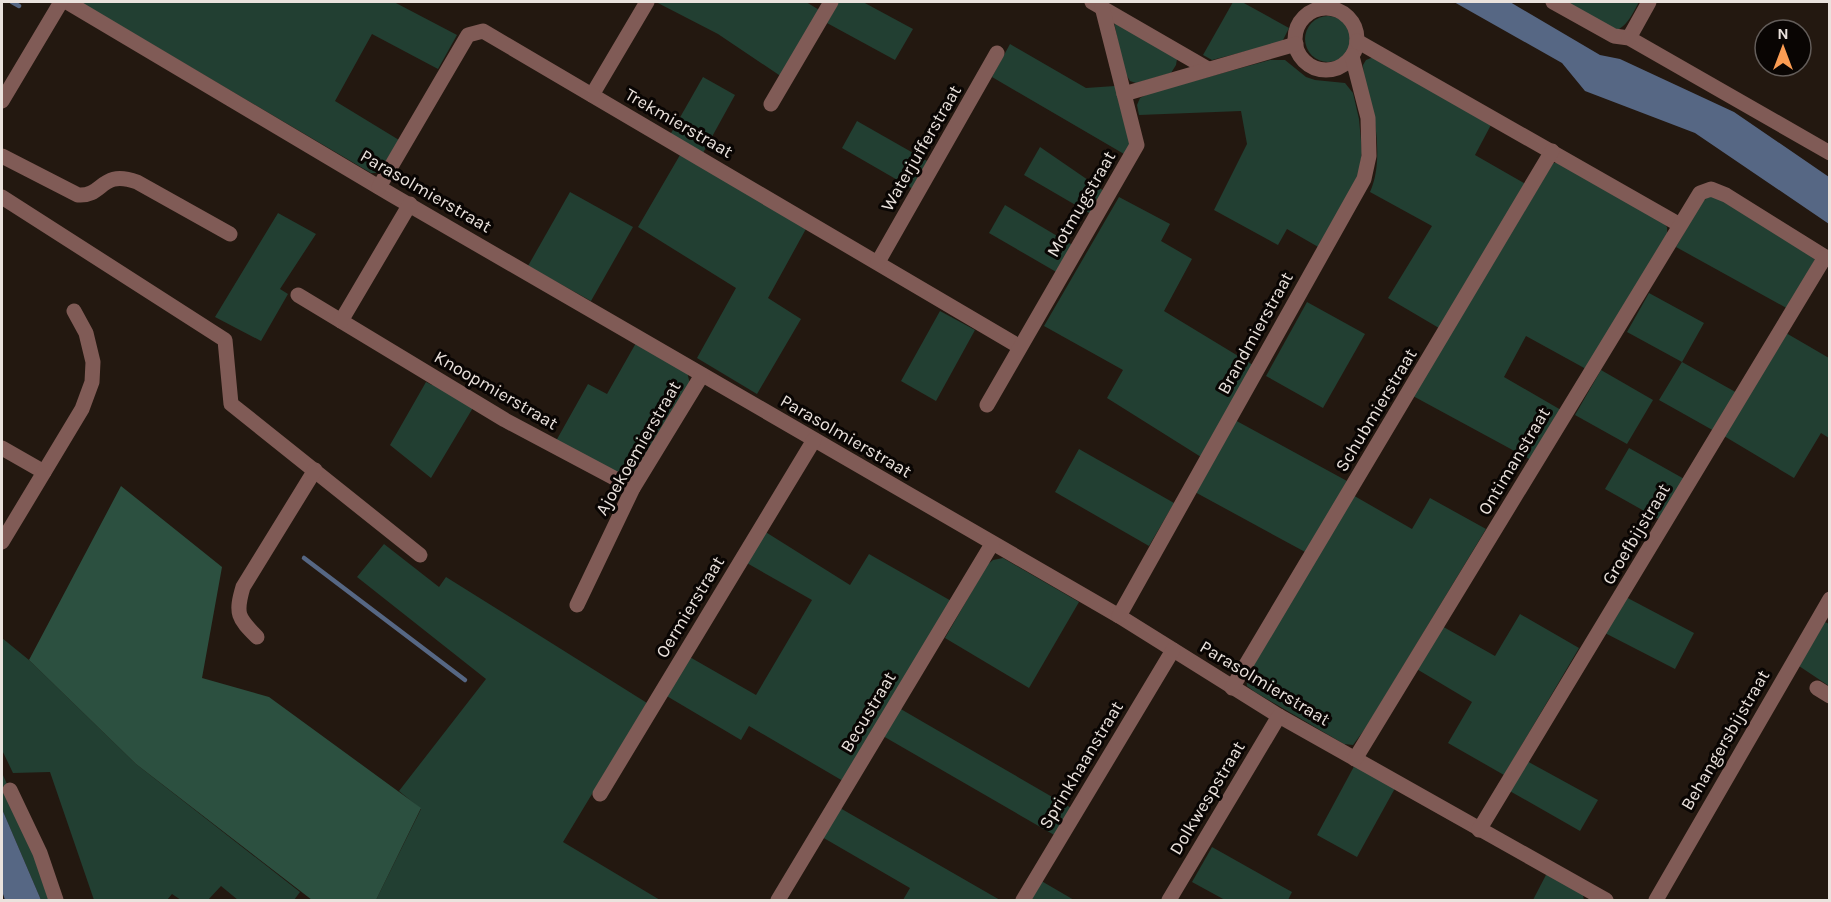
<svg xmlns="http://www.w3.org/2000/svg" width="1831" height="902" viewBox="0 0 1831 902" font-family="Karla,sans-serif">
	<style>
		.green { fill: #223f32 }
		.forest { fill: #2c5040 }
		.water { fill: #566784 }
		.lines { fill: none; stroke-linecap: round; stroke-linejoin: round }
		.stream { stroke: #566784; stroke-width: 4.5 }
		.minor { stroke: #805b56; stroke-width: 15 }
		.labels { text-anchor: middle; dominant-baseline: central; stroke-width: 6; stroke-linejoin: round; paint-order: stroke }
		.street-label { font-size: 18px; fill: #eae2dd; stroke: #090503 }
	</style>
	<rect width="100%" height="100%" fill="#231810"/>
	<g class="green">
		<path d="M80,2H394L457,35L438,69L372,34L335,101L399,140L380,170L376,173H371Z"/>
		<path d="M656,2H806L821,11L782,77L718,34Z"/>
		<path d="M839,2H863L913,29L895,60L827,23Z"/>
		<path d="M1233,2H1242L1289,28L1282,42L1212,60L1203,55Z"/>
		<path d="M1551,2H1639C1632,14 1627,28 1612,32Z"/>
		<circle cx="1328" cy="39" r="23"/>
		<path d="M1114,22L1177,59L1176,65L1171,73L1136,83L1130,81L1124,71Z"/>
		<path d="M1010,44L1086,88L1115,86L1130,145L1124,154L992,77Z"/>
		<path d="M1371,58H1378L1492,123L1475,155L1529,186L1444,331L1388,298L1432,226L1370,192C1380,170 1378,141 1374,116C1371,99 1363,82 1363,65L1366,60Z"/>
		<path d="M1270,60H1285L1306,77L1315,80L1345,83L1353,93L1359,119L1362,152L1358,179L1320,248L1287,229L1278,245L1214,210L1247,144L1241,111L1139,115L1137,105L1140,98L1150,93Z"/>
		<path d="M703,77L735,95L703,153L670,135Z"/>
		<path d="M857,121L929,162L913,189L842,148Z"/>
		<path d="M1040,147L1104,191L1091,214L1024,175Z"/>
		<path d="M680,155L807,227L768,298L801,319L757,394L697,358L736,288L638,227Z"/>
		<path d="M1553,163H1559L1663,222L1667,227V235L1586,369L1526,336L1504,377L1561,410L1531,460L1413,396Z"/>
		<path d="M570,192L633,227L591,301L528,266Z"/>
		<path d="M1716,195L1816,257L1790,310L1676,247L1702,202L1708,197Z"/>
		<path d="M1119,197L1170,224L1161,241L1192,259L1164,311L1253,365L1201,457L1107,398L1123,370L1044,326Z"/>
		<path d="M1005,205L1074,246L1058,273L989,233Z"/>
		<path d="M278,213L316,234L280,289L288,294L261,341L215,317Z"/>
		<path d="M1649,293L1704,323L1682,362L1739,394L1716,432L1659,400L1682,362L1627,332Z"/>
		<path d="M1307,302L1365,334L1323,408L1266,376Z"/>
		<path d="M940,311L975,330L936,401L901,381Z"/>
		<path d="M1786,333L1829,358V438L1821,433L1794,478L1724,436Z"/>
		<path d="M636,343L687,372L690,384L635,472L626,475H617L556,441L588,384L607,394Z"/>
		<path d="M1601,370L1653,400L1627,444L1575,415Z"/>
		<path d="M434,381L474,406L431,478L390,445L426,382L432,385Z"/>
		<path d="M1233,419L1347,481L1307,553L1193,491Z"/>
		<path d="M1629,448L1686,480L1662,521L1605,489Z"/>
		<path d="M1079,449L1174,503L1149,546L1055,492Z"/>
		<path d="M1351,494L1412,529L1430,498L1486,529L1367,726L1353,745L1344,744L1255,692L1247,686L1246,677Z"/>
		<path d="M764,531L850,585L869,554L953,602L843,781L749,726L741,740L665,695L688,656L756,695L812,600L745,562Z"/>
		<path d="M384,544L439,587L446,577L647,703L563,842L660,900H376L421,809L399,791L486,679L357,577Z"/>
		<path d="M1003,558L1079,602L1029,688L945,638L987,565L993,560Z"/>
		<path d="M1622,595L1694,633L1675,669L1603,632Z"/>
		<path d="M1520,614L1579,648L1504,775L1448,743L1472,702L1415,668L1440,625L1495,656Z"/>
		<path d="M1825,622L1829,624V686L1799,666Z"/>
		<path d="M2,638L29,660L136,764L300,892L294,900H238L221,886L208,900H181L172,894L167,900H94L50,772L13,773L2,750Z"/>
		<path d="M899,708L1073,809L1056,836L883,736Z"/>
		<path d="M1358,759L1399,781L1357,857L1317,835Z"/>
		<path d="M1525,760L1598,800L1580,831L1508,790Z"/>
		<path d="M2,773L49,877L57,900H41L2,809Z"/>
		<path d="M840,808L1000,900H903L910,888L822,837Z"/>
		<path d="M1212,847L1292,892L1288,900H1225L1192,882Z"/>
		<path d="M1547,873L1582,891L1584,900H1533Z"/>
		<path d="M1038,879L1074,900H1026Z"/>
	</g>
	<path class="forest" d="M121,486L222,567L202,678L269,697L421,808L376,900H312L136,764L29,660Z"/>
	<g class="water">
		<path d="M1454,2H1510L1600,55L1620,59L1734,112L1829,177V224L1695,133L1585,91L1562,63Z"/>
		<path d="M2,809L41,900H5L2,891Z"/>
	</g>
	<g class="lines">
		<g class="stream">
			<path d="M12,2L19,6"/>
			<path d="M304,558L465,680"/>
		</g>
		<g class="minor">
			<path d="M67,2L392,195L1119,616L1279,716L1606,900"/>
			<path d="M1092,2L1208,69"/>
			<path d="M1553,2L1614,36L1629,38L1830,153"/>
			<circle cx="1326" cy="39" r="31"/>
			<path d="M1629,38L1649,2"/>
			<path d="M1357,41L1680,225"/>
			<path d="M1124,94L1296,44"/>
			<path d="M592,95L647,2"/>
			<path d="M2,101L61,2"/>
			<path d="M771,104L831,2"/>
			<path d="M2,156L78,195C104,197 100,169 137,182L230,234"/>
			<path d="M379,187L468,35L483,31L1020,347"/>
			<path d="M2,197L225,340L231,404L420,555"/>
			<path d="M878,262L997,53"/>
			<path d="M298,295L505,420L633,488"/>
			<path d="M341,321L410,204"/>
			<path d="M987,405L1137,145L1102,7"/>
			<path d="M2,448L44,472"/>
			<path d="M2,542L82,409L92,382L93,362L86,333L74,311"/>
			<path d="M577,605L633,488L702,375"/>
			<path d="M1119,616L1364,179L1369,156L1368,118L1352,56"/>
			<path d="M257,637C238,618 235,614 243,587L315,470"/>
			<path d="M1232,688L1552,151"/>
			<path d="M1817,688L1830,696"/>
			<path d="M1355,759L1700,193L1711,189L1726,195L1830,260"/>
			<path d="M10,790L40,853L56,900"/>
			<path d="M600,794L814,440"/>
			<path d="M1479,830L1825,257"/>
			<path d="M778,900L992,544"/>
			<path d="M1023,900L1173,650"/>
			<path d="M1169,900L1279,716"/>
			<path d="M1656,900L1830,599"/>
		</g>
	</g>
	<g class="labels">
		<g class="street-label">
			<text transform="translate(679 123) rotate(30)">Trekmierstraat</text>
			<text transform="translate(921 148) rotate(-60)">Waterjufferstraat</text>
			<text transform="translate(426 191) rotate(30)">Parasolmierstraat</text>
			<text transform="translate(1081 204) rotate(-60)">Motmugstraat</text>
			<text transform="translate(1255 333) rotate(-61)">Brandmierstraat</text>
			<text transform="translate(496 390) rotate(30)">Knoopmierstraat</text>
			<text transform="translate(1376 410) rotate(-59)">Schubmierstraat</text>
			<text transform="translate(846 436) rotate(30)">Parasolmierstraat</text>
			<text transform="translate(638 448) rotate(-60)">Ajoekoemierstraat</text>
			<text transform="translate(1514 461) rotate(-59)">Ontimanstraat</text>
			<text transform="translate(1636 534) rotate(-59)">Groefbijstraat</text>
			<text transform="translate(690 607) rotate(-59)">Oermierstraat</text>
			<text transform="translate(1265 683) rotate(31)">Parasolmierstraat</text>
			<text transform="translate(868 712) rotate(-59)">Becustraat</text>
			<text transform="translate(1725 740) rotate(-60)">Behangersbijstraat</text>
			<text transform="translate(1081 765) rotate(-59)">Sprinkhaanstraat</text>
			<text transform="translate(1207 798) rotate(-59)">Dolkwespstraat</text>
		</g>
	</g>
	<rect width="1831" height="902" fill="none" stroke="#eae2dd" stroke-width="6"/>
	<g transform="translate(1783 48)"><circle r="28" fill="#090503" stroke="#635d5a" stroke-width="1.5"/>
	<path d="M0-4.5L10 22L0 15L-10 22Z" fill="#fc9d53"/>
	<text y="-9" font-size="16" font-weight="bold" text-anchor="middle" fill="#eae2dd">N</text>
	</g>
</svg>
